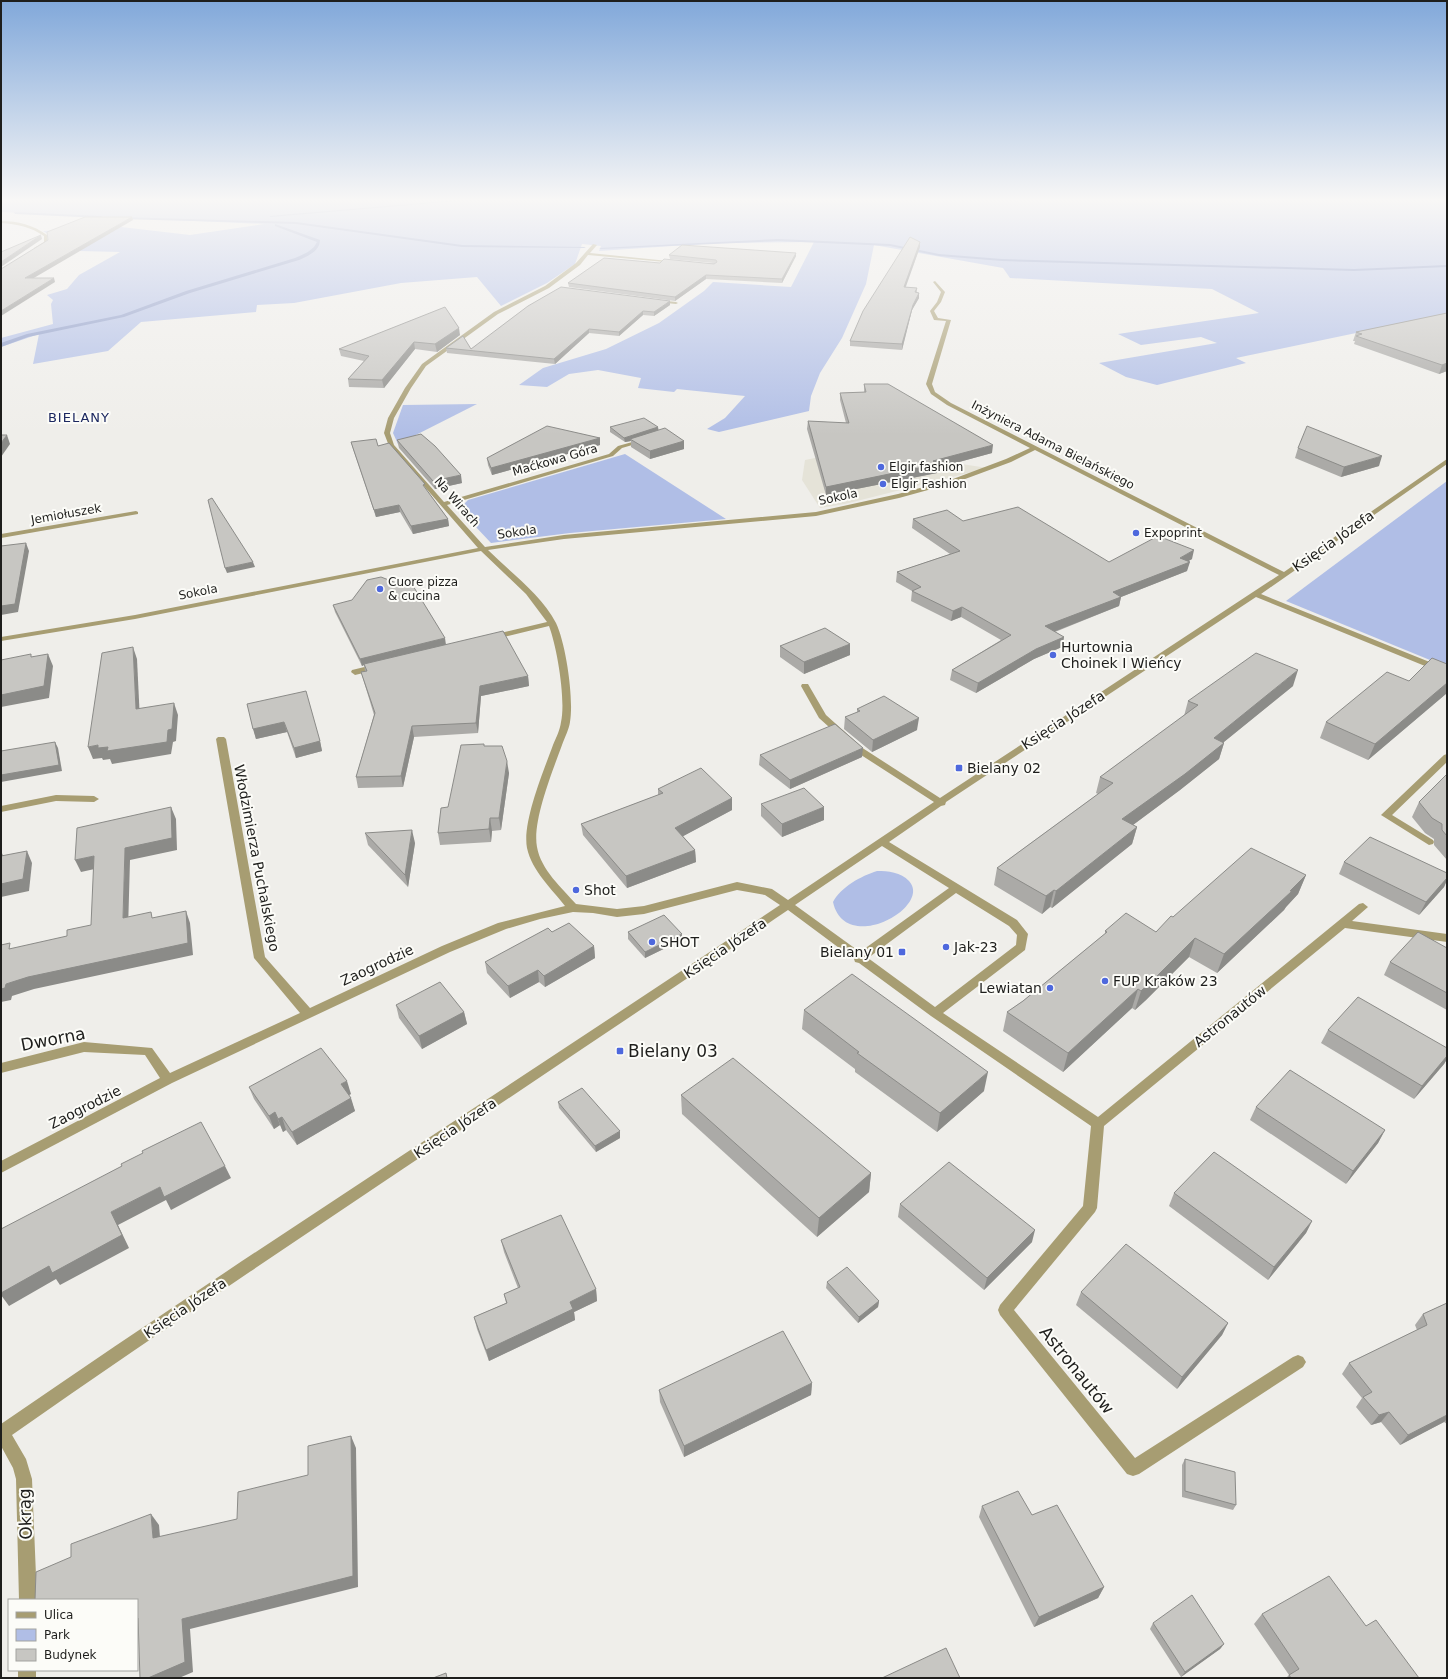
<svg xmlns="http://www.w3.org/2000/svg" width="1448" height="1679" viewBox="0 0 1448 1679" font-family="'DejaVu Sans',sans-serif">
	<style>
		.built { fill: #e5e3d8 }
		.green { fill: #b0bee6 }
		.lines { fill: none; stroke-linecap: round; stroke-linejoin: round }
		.stream { fill: #8696c6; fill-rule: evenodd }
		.minor { fill: #a79d72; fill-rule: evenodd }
		.wall { fill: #abaaa7 }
		.shaded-wall { fill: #8b8b88 }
		.building { fill: #c7c6c2; stroke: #8b8b88 }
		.poi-dot { fill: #4e68dd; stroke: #fcfcf8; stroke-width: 1.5 }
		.labels { text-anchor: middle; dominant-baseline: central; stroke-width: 4; stroke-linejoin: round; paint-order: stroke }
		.far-street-label { font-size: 12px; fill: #1e1e1c; stroke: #fcfcf8 }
		.far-poi-label { font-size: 12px; fill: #1e1e1c; stroke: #fcfcf8; text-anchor: start }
		.far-quarter-label { font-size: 13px; letter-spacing: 1px; fill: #1c2860; stroke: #fcfcf8 }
		.street-label { font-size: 14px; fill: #1e1e1c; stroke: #fcfcf8 }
		.poi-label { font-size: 14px; fill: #1e1e1c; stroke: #fcfcf8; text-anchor: start }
		.near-street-label { font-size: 17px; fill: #1e1e1c; stroke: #fcfcf8 }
		.near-poi-label { font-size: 17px; fill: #1e1e1c; stroke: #fcfcf8; text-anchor: start }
	</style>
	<rect width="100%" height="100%" fill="#efeeea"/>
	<path class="built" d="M860,449L988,468L845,504L820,508L802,480L805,460Z"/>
	<g class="green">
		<path d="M1,200H1447V314L1236,358L1246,363L1157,385L1126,377L1099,363L1217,343L1201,337L1141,345L1118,334L1259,313L1212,289L1010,278L1003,268L874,245L866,284L842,338L820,373L811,396L809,411L719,432L707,429L725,418L745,396L677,389L674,392L638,388L641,378L598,370L569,374L547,387L519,385L543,368L606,349L659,323L704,291L713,282L791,287L814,242L717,243L599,251L601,246L582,244L575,264L547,283L501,306L477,277L401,283L294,303L257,305L256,312L141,322L108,351L33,364L39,334L1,347V338L53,324L51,304L53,300L47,295L67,289L79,275L120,252L40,250L51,236L43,231L121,227L190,235L264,224L1,212Z"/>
		<path d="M477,404L398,444L393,433L403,405Z"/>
		<path d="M625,454L726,519L570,533L491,543L459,509L468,500Z"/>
		<path d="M1447,481V667L1286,601Z"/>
		<path d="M877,871C888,871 901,872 909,881C933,907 845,956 833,902C841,887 861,876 877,871Z"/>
	</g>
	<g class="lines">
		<g class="stream">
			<path d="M456,200H470L271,217L269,216Z"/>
			<path d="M14,212L101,216L103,217L101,218L15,214Z"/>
			<path d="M118,217L296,222L462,245L586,247L584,248L462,247L296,224L119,219Z"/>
			<path d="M275,224L320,240C320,251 308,256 299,260L190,293L124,317L28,337L1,347V343L27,334L121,315L186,291L295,258C304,254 313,251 317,242L275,226Z"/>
			<path d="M778,239L890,244L939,254L1002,259L1354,269L1447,265V267L1354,271L1002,261L939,256L890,246L778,241L601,249L599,248Z"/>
		</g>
		<g class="minor">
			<path d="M1,221C18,221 33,225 47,235L48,242L38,250H34V248L44,242V236C31,227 17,224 1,223Z"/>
			<path d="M593,244L597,245L590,253L678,262L676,263L588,255L580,265L549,288L498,314L426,366L411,388L394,418L390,433L394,445L444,502L609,454L618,446L643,439L646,441L622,448L613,456L447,505L485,547L564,535L816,512L898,494L953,479L1006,459L1030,448L947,405L931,394L926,384L946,321L934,320L930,311L937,302L941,292L933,282L935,281L945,292L941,302L934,311L938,318L951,320L932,384L935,392L951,403L1284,572L1447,459V464L1261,594L1447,669V675L1256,597L946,802L945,805L941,806L889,842L1017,920L1028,934L1025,950L943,1013L1098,1117L1359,904L1363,903L1368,907L1352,921L1447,934V942L1345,928L1104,1126L1097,1208L1095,1212L1014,1310L1135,1458L1293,1357L1298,1355L1303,1357L1306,1362L1303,1367L1139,1474L1133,1476L1127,1474L1000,1315L998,1310L1000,1305L1083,1206L1091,1126L931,1016L859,963L855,962L854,959L788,910C530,1086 268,1256 12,1435L26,1459L32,1479L37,1600H19L16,1479L13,1468L1,1446V1424C258,1247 521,1079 780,905L765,895L737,890L644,914L617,917L593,913L573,912L540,919L506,929L450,952L172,1083L1,1173V1161L160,1078L145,1055L84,1052L1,1073V1063L84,1042L152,1048L170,1073L300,1013L254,958L216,739L218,737H224L226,739L265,957L310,1008L442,946L498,923L565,906C552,889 532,871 527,848C522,822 544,770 553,745C556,738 560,730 561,722C566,700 557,647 549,626L491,640H488V636L547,622L526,594L481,551L135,619L1,641V637L135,615L478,548L389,446L384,433L388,418L405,388L422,364L494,312L545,286L576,263ZM1035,450L1279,575L940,798L864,749L826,715L808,684H802L801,686L819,718L858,753L934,802L788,900L772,889L737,882L644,906L617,909L576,904C562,888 541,870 537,847C532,821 553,770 562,745C565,737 569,729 570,722C574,699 566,644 556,623C541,594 512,574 488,550L564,539L816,516L899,498L957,482L1011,462ZM882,846L949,888L860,952L795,905ZM956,893L1009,926L1017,935L1016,945L935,1007L868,958Z"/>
			<path d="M658,300L676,302L678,303L676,304L656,302Z"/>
			<path d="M136,511L138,512V514L1,538V534Z"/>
			<path d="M377,664L380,665V669L355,675L351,672L352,670Z"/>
			<path d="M1447,754V762L1392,815L1433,840L1434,842L1433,844L1429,845L1381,815L1444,755Z"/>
			<path d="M56,795L94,796L99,799L94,802L56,801L1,812V806Z"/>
			<rect x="18" y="1670" width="18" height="8"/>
		</g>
	</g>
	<g class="wall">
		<path d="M920,247L905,287L917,288V293H919V298L912,310L902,350L850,346V341Z"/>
		<path d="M669,255L796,256L782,283L706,279L675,301L569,287L568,283L660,263H714L670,259Z"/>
		<path d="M670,305L654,316L643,315L619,336L589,333L555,364L447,353L446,348L471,349Z"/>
		<path d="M1447,313V371L1439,374L1354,344L1355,341H1353L1356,332Z"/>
		<path d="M460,335L437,352L415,349L384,388L349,387L348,379L364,361L341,356L339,349Z"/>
		<path d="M864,384L992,453L937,468V473L826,495L807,429L808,421L846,423L840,400V393L864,392Z"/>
		<path d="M610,427H658V430L684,441V449L650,459L631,447V441L625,442L610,432Z"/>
		<path d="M600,438V445L492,475L488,465L487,458Z"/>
		<path d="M397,440L462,483L435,489L399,448Z"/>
		<path d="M351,442L378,446L426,489L448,519L449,526L413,534L400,512L376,517L353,449Z"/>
		<path d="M1298,448L1379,466L1341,477L1295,458Z"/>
		<path d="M913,519L963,521L1109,562L1192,559L1188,561L1187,571L1121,597L1119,606L1055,632L1064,637L1062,647L1034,659L976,693L950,680L952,670L1001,640L961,617L951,621L911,601L912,591L896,582L897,572L950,554L912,528Z"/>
		<path d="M333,605L446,644L528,676L529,686L481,696L478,733L414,737L403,787L358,788L356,777L374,715L364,682L361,672L365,671L364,665L362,666L335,612Z"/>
		<path d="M780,646L850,655L804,674L780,657Z"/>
		<path d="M1447,664V693L1368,760L1320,738L1326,722L1409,681Z"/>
		<path d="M1293,686L1224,742V743L1219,759L1180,790L1133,825L1137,827L1132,844L1052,908L1050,907L1042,914L994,885L997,868L1098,794L1096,793L1100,777L1184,716L1188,701Z"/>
		<path d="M247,704L320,741L322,751L296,758L287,732L256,739Z"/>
		<path d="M857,709L917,730L872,752L844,729L845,717L857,713Z"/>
		<path d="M484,744V746L509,773L501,830L492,831L491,842L440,845L438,833L448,807Z"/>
		<path d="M760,755L862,757L790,789L759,765Z"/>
		<path d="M1447,774V860L1434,845V839L1425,833L1412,817L1419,802Z"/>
		<path d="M658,789L732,810L683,836L695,850L696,862L627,888L583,835L581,824L658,795Z"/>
		<path d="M761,804L824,820L782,837L761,816Z"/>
		<path d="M365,833L415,843L408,887L368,845Z"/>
		<path d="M1344,862L1447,873V880L1444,887L1419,915L1339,874Z"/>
		<path d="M1306,875L1298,894L1286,907L1284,910L1217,973L1189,957L1146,1000L1135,1010L1132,1008L1063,1072L1003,1031L1007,1012L1023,1001L1105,934V931L1156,932L1173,917Z"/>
		<path d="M552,932L594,946L595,958L545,987L539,982L510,998L487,973L485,962Z"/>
		<path d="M628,932L682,940L645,958L628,939Z"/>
		<path d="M1447,948V1010L1384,975L1390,962Z"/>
		<path d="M396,1005L464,1012L467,1024L422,1049L399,1018Z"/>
		<path d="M804,1010L984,1091L937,1132L855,1072V1069L802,1029Z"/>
		<path d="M1328,1030L1447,1056V1059L1444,1064L1414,1099L1321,1043Z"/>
		<path d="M249,1087L351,1094L349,1095L355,1111L297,1145L286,1130L283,1132L280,1125L274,1129L254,1099Z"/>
		<path d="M681,1095L871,1173L869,1192L817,1237L682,1114Z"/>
		<path d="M558,1102L620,1138L596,1152L559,1108Z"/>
		<path d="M1256,1107L1385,1130L1378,1143L1346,1184L1250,1120Z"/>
		<path d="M1174,1193L1312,1221L1306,1233L1268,1280L1169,1206Z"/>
		<path d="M900,1204L1032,1242L984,1290L898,1217Z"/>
		<path d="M501,1240L596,1289L597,1301L574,1312L575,1320L489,1361L477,1329L474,1317L506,1303L504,1294L518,1288L504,1252Z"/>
		<path d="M827,1282L879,1301L878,1307L858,1323L826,1288Z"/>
		<path d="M1081,1292L1228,1323L1222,1335L1177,1389L1076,1305Z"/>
		<path d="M1447,1303V1424L1444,1422L1400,1445L1381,1422L1371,1425L1356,1407L1362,1398L1342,1374L1349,1363L1417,1330L1415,1325L1423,1314Z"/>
		<path d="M812,1383L811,1395L684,1457L660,1402L659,1390Z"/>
		<path d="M1185,1459L1236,1505L1233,1510L1182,1497V1465Z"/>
		<path d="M982,1506L1032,1515L1104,1587L1098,1598L1034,1627L979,1517Z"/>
		<path d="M1262,1614L1366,1626L1419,1678H1286L1289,1675L1254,1624Z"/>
		<path d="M1153,1623L1224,1644L1220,1649L1181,1677L1150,1629Z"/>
	</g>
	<g class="shaded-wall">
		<path d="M132,217L133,220L27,282L25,278Z"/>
		<path d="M41,235L42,239L1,267V262Z"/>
		<path d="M920,242V247L904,292V287Z"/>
		<path d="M796,253V256L782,283V279Z"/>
		<path d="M706,275V279L675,301V297Z"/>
		<path d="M54,278L55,282L1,316V311Z"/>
		<path d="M919,293V298L912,310L902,350V344L913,305Z"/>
		<path d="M670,301V305L654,316V312Z"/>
		<path d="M643,311V315L619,336V332Z"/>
		<path d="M459,328L460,335L437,352L435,344Z"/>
		<path d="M589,329V333L555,364L554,359Z"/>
		<path d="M414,342L415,349L384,388L382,380Z"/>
		<path d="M1447,363V371L1439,374L1442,365Z"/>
		<path d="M658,427L659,432L630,439L631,441L625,442L624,438Z"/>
		<path d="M7,435L10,444L1,457V443Z"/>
		<path d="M600,438V445L492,475L491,468Z"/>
		<path d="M684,441V449L650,459V451Z"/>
		<path d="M993,445L992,453L937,468V473L826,495V487L933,461Z"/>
		<path d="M1382,456L1379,466L1341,477L1344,467Z"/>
		<path d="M461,475L462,483L435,489L433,481Z"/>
		<path d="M399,505L400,512L376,517L374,510Z"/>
		<path d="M448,519L449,526L413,534L411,526Z"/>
		<path d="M26,543L29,551L18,612L1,615V606Z"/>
		<path d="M1194,550L1192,559L1182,565L1190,562L1187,571L1121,597L1119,606L1043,636L1045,626L1180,558Z"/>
		<path d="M253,562L255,567L227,573L225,568Z"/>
		<path d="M962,607L961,617L951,621L953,611Z"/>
		<path d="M1064,637L1062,647L1034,659L976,693L978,683L1036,649Z"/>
		<path d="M445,638L446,645L364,664V665L362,666L360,659Z"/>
		<path d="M850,644V655L804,674V662Z"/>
		<path d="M133,647L137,659L140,721L136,709Z"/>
		<path d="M48,654L53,666L49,698L1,707V695Z"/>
		<path d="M1298,670L1293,686L1209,754L1214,738Z"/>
		<path d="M528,676L529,686L481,696L478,733L476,723L480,686Z"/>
		<path d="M1447,683V693L1368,760L1375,744Z"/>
		<path d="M174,703L178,715L176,741L173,742L171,754L112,764L110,759L103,760L102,758L93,759L88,747L98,745L108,747L168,730Z"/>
		<path d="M919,718L917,730L872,752L873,740Z"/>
		<path d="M284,722L287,732L256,739L253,729Z"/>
		<path d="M412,726L414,737L403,787L401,776Z"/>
		<path d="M320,741L322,751L296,758L294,748Z"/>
		<path d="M55,742L58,748L62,771L1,782V775Z"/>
		<path d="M1224,743L1219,759L1180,790L1118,836L1122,819Z"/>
		<path d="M863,748L862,757L790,789V780Z"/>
		<path d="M507,761L509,773L501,830L499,818Z"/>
		<path d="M732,798V810L676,840L675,828Z"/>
		<path d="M171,807L176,819L177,850L130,860L128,930L123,918L125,848Z"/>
		<path d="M824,807V820L782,837V824Z"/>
		<path d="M490,818L492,831L491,842L489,829Z"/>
		<path d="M1137,827L1132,844L1052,908L1056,891Z"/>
		<path d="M412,830L415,843L408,887L405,875Z"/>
		<path d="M695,850L696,862L627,888L626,876Z"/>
		<path d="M1,851L5,860L1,863Z"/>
		<path d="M27,851L32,863L29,891L1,897V884Z"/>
		<path d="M94,856L99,868L81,872L75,860Z"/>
		<path d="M1306,875L1298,894L1286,907L1284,910L1217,973L1224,954Z"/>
		<path d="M1447,878V880L1444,887L1419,915L1426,902Z"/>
		<path d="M1054,890L1050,907L1042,914L1046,896Z"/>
		<path d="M186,911L190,923L193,955L34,989L12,996L11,1000L1,1002V989L6,984Z"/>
		<path d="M682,934V940L645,958V952Z"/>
		<path d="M1195,938L1189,957L1146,1000L1135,1010L1141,991Z"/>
		<path d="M594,946L595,958L545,987L544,976Z"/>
		<path d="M538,970L539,982L510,998L508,986Z"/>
		<path d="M1138,989L1132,1008L1063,1072L1068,1053Z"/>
		<path d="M464,1012L467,1024L422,1049L419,1036Z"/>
		<path d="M1447,1056V1059L1444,1064L1414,1099L1422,1086Z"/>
		<path d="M988,1072L984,1091L937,1132L940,1113Z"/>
		<path d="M347,1081L351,1094L345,1097L341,1084Z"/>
		<path d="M351,1098L355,1111L297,1145L292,1132Z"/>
		<path d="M275,1112L280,1125L274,1129L269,1116Z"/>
		<path d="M282,1117L286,1130L283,1132L278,1119Z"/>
		<path d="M1385,1130L1378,1143L1346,1184L1353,1171Z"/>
		<path d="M620,1131V1138L596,1152L595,1146Z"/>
		<path d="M225,1166L231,1178L171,1210L166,1200L118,1225L129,1248L60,1285L56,1279L9,1306L1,1295V1293L111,1212L160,1187Z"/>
		<path d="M871,1173L869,1192L817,1237L819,1218Z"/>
		<path d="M1312,1221L1306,1233L1268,1280L1274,1267Z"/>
		<path d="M1035,1230L1032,1242L984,1290L987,1278Z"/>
		<path d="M596,1289L597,1301L574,1312L575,1320L489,1361L486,1350L570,1302Z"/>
		<path d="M879,1301L878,1307L858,1323L859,1317Z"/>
		<path d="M1228,1323L1222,1335L1177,1389L1182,1377Z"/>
		<path d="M812,1383L811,1395L684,1457V1446Z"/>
		<path d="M1389,1412L1381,1422L1371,1425L1379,1415Z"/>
		<path d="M1447,1415V1419L1444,1422L1400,1445L1408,1435Z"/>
		<path d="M351,1436L356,1448L358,1587L190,1629L193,1672L179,1678H148L182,1619Z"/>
		<path d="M151,1514L159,1525L161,1549L153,1538Z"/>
		<path d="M1104,1587L1098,1598L1034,1627L1039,1617Z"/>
		<path d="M137,1618H138L147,1628L137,1632Z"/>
		<path d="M1224,1644L1220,1649L1181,1677L1185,1672Z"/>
	</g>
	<g class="building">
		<path d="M85,217H132L25,278H54L1,311V269L48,240L47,232Z"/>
		<path d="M41,235L1,262V252Z"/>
		<path d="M910,237L920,242L904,287L917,288L915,292L919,293L913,305L902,344L850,341L863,311Z"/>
		<path d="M682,245L796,253L782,279L706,275L675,297L568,283L604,258L660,263L664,259L714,264L717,262L716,260L669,255Z"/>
		<path d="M561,287L670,301L654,312L643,311L619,332L589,329L554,359L446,348L463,336L471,349L528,306Z"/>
		<path d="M445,307L459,328L435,344L414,342L382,380L348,379L369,356L339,349Z"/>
		<path d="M1447,313V363L1442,365L1356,336L1362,334L1356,332Z"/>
		<path d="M864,384H888L993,445L933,461L938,464L826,487L808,421L849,423L840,393L866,392Z"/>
		<path d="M644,418L658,427L624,438L610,427Z"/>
		<path d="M547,426L600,438L491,468L487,458Z"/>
		<path d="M1307,426L1382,456L1344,467L1298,448Z"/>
		<path d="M665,428L684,441L650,451L630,439Z"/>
		<path d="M421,434L435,446L461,475L433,481L397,440Z"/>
		<path d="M1,435H7L1,443Z"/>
		<path d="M376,439L378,446L389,443L425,484L423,485L448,519L411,526L399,505L374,510L351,442Z"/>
		<path d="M212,498L253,562L225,568L208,500Z"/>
		<path d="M1018,507L1109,562L1158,536L1194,550L1180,558L1190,562L1113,592L1121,597L1045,626L1064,637L1036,649L978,683L952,670L1011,635L962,607L953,611L912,591L921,587L897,572L960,551L913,519L947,510L963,521Z"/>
		<path d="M26,543L15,604L1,606V546Z"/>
		<path d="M381,577L399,584L410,581L445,638L360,659L333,605L352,600L367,580Z"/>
		<path d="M825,628L850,644L804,662L780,646Z"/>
		<path d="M503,631L528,676L480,686L476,723L412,726L401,776L356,777L375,713L361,672L367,671L364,664Z"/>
		<path d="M133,647L136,709L174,703L172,729L168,730L167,742L107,751L108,747L98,748V745L88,747L102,653Z"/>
		<path d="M1256,653L1298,670L1214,738L1224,743L1185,774L1122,819L1137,827L1056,891L1054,890L1046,896L997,868L1113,783L1100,777L1198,705L1188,701Z"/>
		<path d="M31,654V657L48,654L44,686L1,695V660Z"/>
		<path d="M1432,658L1447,664V683L1375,744L1326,722L1387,672L1409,681Z"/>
		<path d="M306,691L320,741L294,748L284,722L253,729L247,704Z"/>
		<path d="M884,696L919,718L873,740L845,717L860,711L857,709Z"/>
		<path d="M835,724L863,748L790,780L760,755Z"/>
		<path d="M55,742L59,765L1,775V751Z"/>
		<path d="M484,744V746H502L507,761L499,818H490L489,829L438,833L441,808L448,807L461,745Z"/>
		<path d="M701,768L732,798L675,828L695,850L626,876L581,824L663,793L658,789Z"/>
		<path d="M1447,774V836L1442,830V824L1432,818L1419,802Z"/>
		<path d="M804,788L824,807L782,824L761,804Z"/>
		<path d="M171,807L172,838L125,848L123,918L151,912L152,918L186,911L188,943L28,977L6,984L5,988L1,989V945L10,943L9,949L67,936V930L91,925L94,856L75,860L77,828Z"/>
		<path d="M412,830L405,875L365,833Z"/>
		<path d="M1370,837L1447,873V878L1426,902L1344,862Z"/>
		<path d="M1251,848L1306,875L1290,891H1292L1224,954L1195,938L1152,981L1141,991L1138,989L1068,1053L1007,1012L1023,1001L1107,932L1105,931L1126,913L1156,932L1171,916L1173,917Z"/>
		<path d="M27,851L23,879L1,884V856Z"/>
		<path d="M664,915L682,934L645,952L628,932Z"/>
		<path d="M569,923L594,946L544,976L538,970L508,986L485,962L548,928L552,932Z"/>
		<path d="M1418,932L1447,948V993L1390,962Z"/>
		<path d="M852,974L988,1072L940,1113L857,1053L859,1052L804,1010Z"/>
		<path d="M440,982L464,1012L419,1036L396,1005Z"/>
		<path d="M1358,997L1447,1048V1056L1422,1086L1328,1030Z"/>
		<path d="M321,1048L347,1081L341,1084L351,1098L292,1132L282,1117L278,1119L275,1112L269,1116L249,1087Z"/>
		<path d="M733,1058L871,1173L819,1218L681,1095Z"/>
		<path d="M1290,1070L1385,1130L1353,1171L1256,1107Z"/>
		<path d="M582,1088L620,1131L595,1146L558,1102Z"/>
		<path d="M201,1122L225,1166L164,1197L160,1187L111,1212L122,1235L52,1273L49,1266L1,1293V1229L122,1166L121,1164L143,1153L142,1151Z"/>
		<path d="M1214,1152L1312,1221L1274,1267L1174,1193Z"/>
		<path d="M949,1162L1035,1230L987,1278L900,1204Z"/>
		<path d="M561,1215L596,1289L570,1302L573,1309L486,1350L474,1317L507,1303L504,1294L520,1287L501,1240Z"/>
		<path d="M1126,1244L1228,1323L1182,1377L1081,1292Z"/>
		<path d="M847,1267L879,1301L859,1317L827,1282Z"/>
		<path d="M1447,1303V1415L1408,1435L1389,1412L1379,1415L1363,1397L1372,1392L1349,1363L1427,1325L1423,1314Z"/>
		<path d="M783,1331L812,1383L684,1446L659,1390Z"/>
		<path d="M351,1436L353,1576L182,1619L185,1662L148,1678H140L138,1618H137V1600H35L36,1572L71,1557V1544L151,1514L153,1538L237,1519L238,1492L308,1475V1446Z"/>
		<path d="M1185,1459L1235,1472L1236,1505L1185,1491Z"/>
		<path d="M1018,1491L1032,1515L1057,1505L1104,1587L1039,1617L982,1506Z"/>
		<path d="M1329,1576L1366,1626L1376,1620L1419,1678H1291L1289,1675L1299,1669L1262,1614Z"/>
		<path d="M1192,1595L1224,1644L1185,1672L1153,1623Z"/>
		<path d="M946,1648L960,1678H882Z"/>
		<path d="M446,1673L447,1678H433Z"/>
	</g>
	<linearGradient id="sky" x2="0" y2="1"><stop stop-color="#81a8da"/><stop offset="0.46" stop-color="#f8f7f6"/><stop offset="1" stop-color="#f8f7f6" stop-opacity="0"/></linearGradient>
	<rect width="1448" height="435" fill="url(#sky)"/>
	<g class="poi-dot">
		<circle cx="881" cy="467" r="4"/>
		<circle cx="883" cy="484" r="4"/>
		<circle cx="1136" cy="533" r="4"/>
		<circle cx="380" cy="589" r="4"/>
		<circle cx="1053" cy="655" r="4"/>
		<rect x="955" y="764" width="8" height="8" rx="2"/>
		<circle cx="576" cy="890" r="4"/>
		<circle cx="652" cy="942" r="4"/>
		<circle cx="946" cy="947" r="4"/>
		<rect x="898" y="948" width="8" height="8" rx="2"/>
		<circle cx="1105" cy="981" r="4"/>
		<circle cx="1050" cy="988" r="4"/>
		<rect x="616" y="1047" width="8" height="8" rx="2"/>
	</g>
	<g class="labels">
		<g class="far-street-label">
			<text transform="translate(1053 445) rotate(27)">Inżyniera Adama Bielańskiego</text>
			<text transform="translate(555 460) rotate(-16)">Maćkowa Góra</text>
			<text transform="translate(838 497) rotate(-12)">Sokola</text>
			<text transform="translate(457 502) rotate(49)">Na Wirach</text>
			<text transform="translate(66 514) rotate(-10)">Jemiołuszek</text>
			<text transform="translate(517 532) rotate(-8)">Sokola</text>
			<text transform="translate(198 592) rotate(-11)">Sokola</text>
		</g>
		<g class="far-poi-label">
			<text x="889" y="467">Elgir fashion</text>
			<text x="891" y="484">Elgir Fashion</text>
			<text x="1144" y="533">Expoprint</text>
			<text x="388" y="582">Cuore pizza<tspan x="388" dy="14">&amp; cucina</tspan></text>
		</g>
		<g class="far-quarter-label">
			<text x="79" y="417">BIELANY</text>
		</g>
		<g class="street-label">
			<text transform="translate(1333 541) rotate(-35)">Księcia Józefa</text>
			<text transform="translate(1063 720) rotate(-33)">Księcia Józefa</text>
			<text transform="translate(257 858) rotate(79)">Włodzimierza Puchalskiego</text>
			<text transform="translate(725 948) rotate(-34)">Księcia Józefa</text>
			<text transform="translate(377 965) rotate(-25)">Zaogrodzie</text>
			<text transform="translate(1230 1016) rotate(-39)">Astronautów</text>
			<text transform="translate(85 1107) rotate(-27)">Zaogrodzie</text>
			<text transform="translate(455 1128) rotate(-34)">Księcia Józefa</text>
			<text transform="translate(185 1308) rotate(-34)">Księcia Józefa</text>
		</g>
		<g class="poi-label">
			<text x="1061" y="647">Hurtownia<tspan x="1061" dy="16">Choinek I Wieńcy</tspan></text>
			<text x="967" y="768">Bielany 02</text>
			<text x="584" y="890">Shot</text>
			<text x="660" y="942">SHOT</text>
			<text x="954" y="947">Jak-23</text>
			<text x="894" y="952" text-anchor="end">Bielany 01</text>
			<text x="1113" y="981">FUP Kraków 23</text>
			<text x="1042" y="988" text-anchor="end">Lewiatan</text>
		</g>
		<g class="near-street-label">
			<text transform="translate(53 1039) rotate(-11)">Dworna</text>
			<text transform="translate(1077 1370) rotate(51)">Astronautów</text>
			<text transform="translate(25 1514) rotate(-92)">Okrąg</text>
		</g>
		<g class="near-poi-label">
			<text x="628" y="1051">Bielany 03</text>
		</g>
	</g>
	<rect width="1448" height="1679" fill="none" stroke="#1e1e1c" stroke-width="4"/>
	<rect x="8" y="1599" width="130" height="72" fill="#fcfcf8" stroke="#a3a3a0"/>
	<rect x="16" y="1612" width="20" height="6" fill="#a79d72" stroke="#a3a3a0"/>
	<text x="44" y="1619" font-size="12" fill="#1e1e1c">Ulica</text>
	<rect x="16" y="1629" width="20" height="12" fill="#b0bee6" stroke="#a3a3a0"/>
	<text x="44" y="1639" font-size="12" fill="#1e1e1c">Park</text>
	<rect x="16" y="1649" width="20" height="12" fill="#c7c6c2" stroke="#a3a3a0"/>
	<text x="44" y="1659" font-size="12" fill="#1e1e1c">Budynek</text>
</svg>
